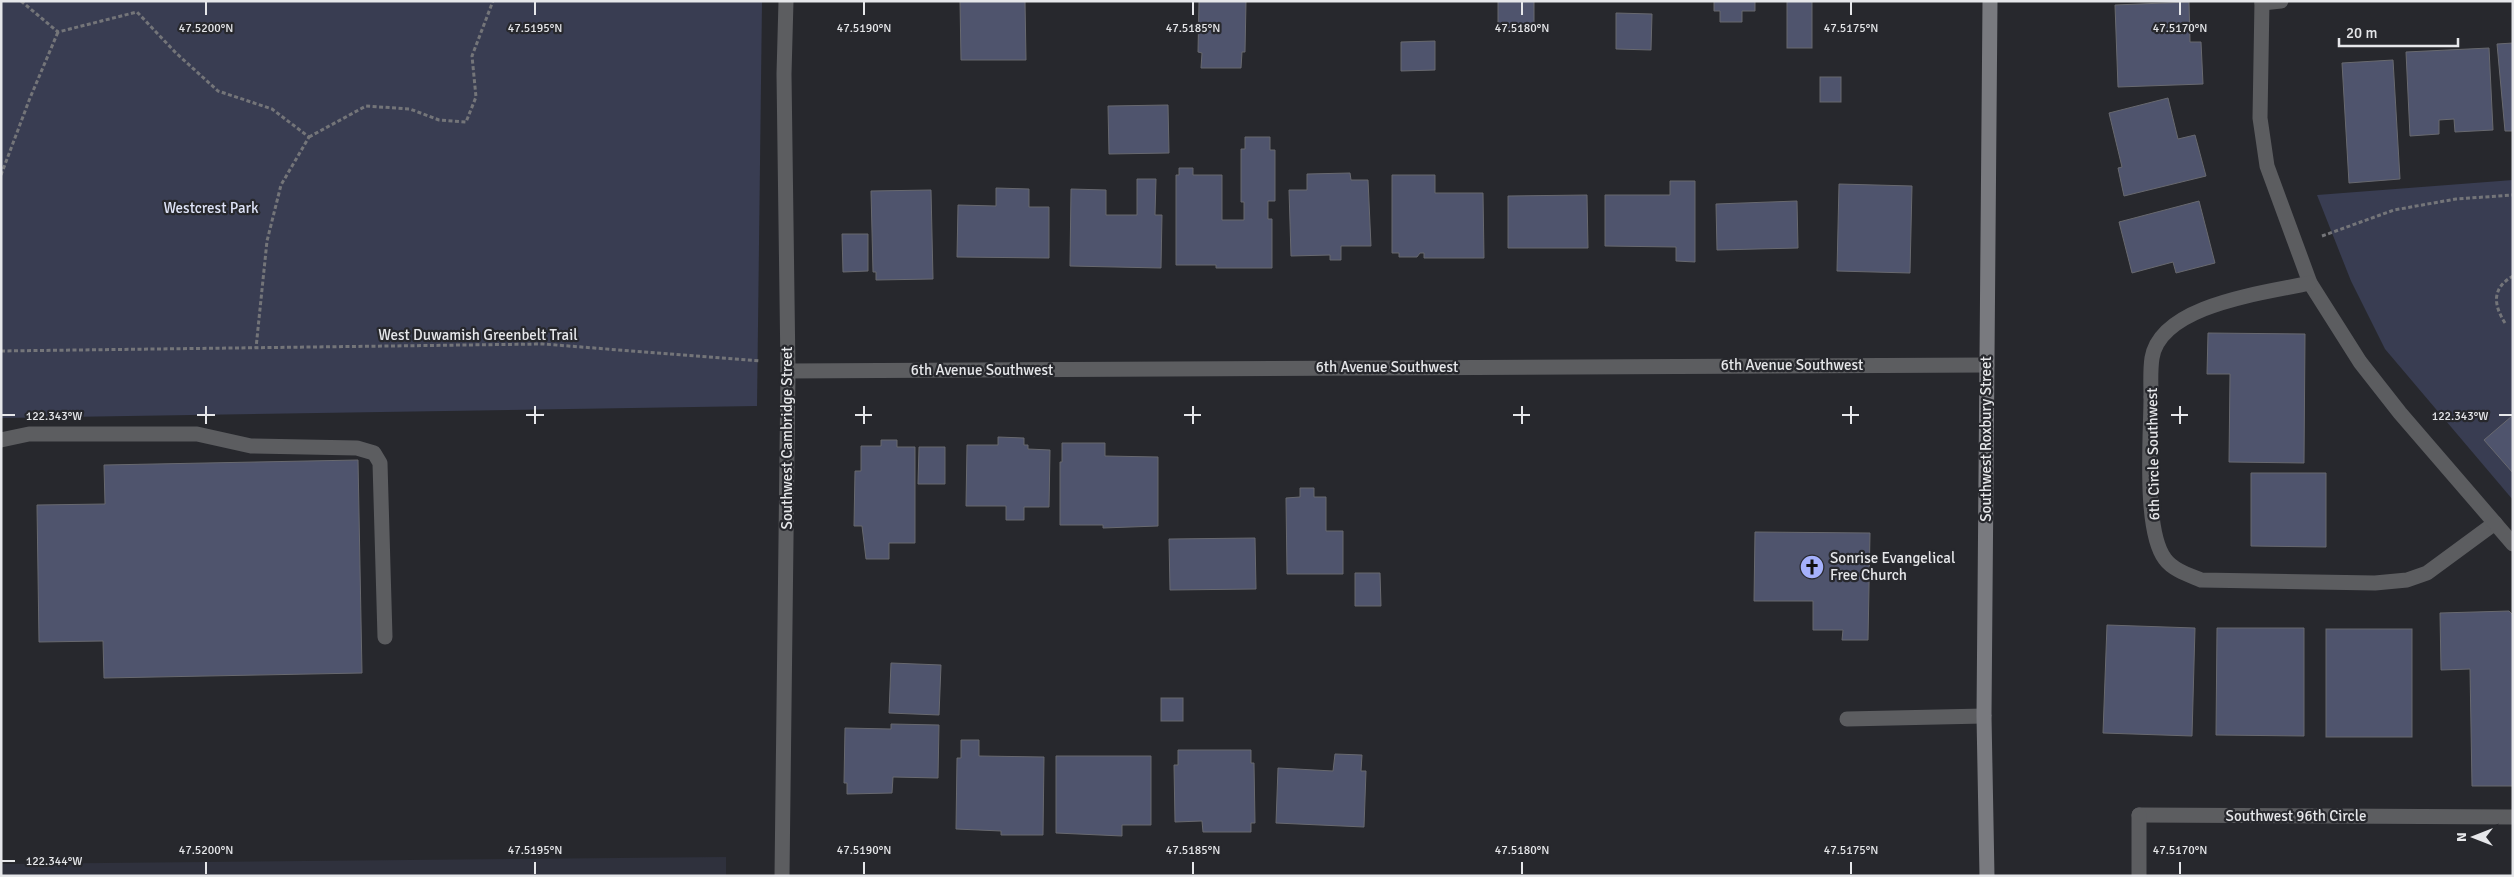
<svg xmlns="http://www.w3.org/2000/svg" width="2514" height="877" viewBox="0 0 2514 877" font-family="Signika,sans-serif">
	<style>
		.built { fill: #2f313d }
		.green { fill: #393d52 }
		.building { fill: #4f546d; stroke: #68696f }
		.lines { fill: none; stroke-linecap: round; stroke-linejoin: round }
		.path { stroke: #747579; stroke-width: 3; stroke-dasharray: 4 2.5; stroke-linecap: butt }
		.lane { stroke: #5c5d60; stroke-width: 15 }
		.street { stroke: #5c5d60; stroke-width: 15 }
		.secondary { stroke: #797a7f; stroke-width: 15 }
		.ticks { fill: none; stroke: #e6e7ea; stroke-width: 2 }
		.labels { text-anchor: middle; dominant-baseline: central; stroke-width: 4.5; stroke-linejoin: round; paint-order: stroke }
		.park-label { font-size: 15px; fill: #dee3f7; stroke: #27282d }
		.street-label { font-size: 15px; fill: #e6e7ea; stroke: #27282d }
		.poi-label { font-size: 15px; fill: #e6e7ea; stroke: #27282d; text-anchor: start }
		.ticks-label { font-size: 12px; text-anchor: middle; fill: #e6e7ea; stroke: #27282d; stroke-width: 4.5; stroke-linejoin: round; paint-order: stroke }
	</style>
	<rect width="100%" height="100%" fill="#27282d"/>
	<path class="built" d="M726,857V876H1V864Z"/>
	<g class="green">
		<path d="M1,1H762L757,406L1,418Z"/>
		<path d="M2513,180V500L2385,349L2351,281L2317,195Z"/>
	</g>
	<g class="building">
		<path d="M960,1H1025L1026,60H961Z"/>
		<path d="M1199,1H1246L1245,52H1242L1241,68H1201L1202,53L1198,52Z"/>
		<rect x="1498" y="1" width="36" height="29"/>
		<path d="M1714,1H1755V11H1742V22H1720V11H1714Z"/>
		<rect x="1787" y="1" width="25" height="47"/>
		<path d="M2189,2L2190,42H2201L2203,84L2118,87L2115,5Z"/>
		<path d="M1616,13L1652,14L1651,50L1616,49Z"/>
		<path d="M1435,41V70L1401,71V42Z"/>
		<path d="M2513,43V131H2505L2497,44Z"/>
		<path d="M2489,48L2493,130L2455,132L2454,119L2439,120V134L2410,136L2406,52Z"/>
		<path d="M2393,60L2400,179L2349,183L2342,63Z"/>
		<rect x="1820" y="77" width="21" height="25"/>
		<path d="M2168,98L2178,139L2195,135L2206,176L2124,196L2118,168L2122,167L2109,113Z"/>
		<path d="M1168,105L1169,153L1109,154L1108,106Z"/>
		<path d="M1245,137H1270V150H1275V201H1268V219H1272V268H1216V265H1176V175H1179V168H1193V175H1222V220H1244V202H1241V149H1245Z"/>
		<path d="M1350,173L1351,180H1368L1371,246H1341V260H1330V255L1291,256L1289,190H1307V174Z"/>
		<path d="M1392,175H1435V193H1483L1484,258H1424V253H1420L1417,257H1399V253H1392Z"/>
		<path d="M1137,179H1156L1155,215H1162L1161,268L1070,266L1071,189L1106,190V215H1137Z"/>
		<path d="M1670,181H1695V262L1676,261V247L1605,246V195H1670Z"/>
		<path d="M1839,184L1912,186L1910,273L1837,271Z"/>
		<path d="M996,188L1029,189V207H1049V258L957,257L958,205L996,206Z"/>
		<path d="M931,190L933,279L876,280V272H873L871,191Z"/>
		<path d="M1587,195L1588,248H1508V196Z"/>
		<path d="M1797,201L1798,248L1717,250L1716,204Z"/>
		<path d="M2199,201L2215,263L2176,273L2173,262L2132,273L2119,222Z"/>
		<path d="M842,234H868V271L843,272Z"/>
		<path d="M2208,333L2305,334L2304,463L2229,462L2230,374H2207Z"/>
		<path d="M2512,416H2513V473L2484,440Z"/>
		<path d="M998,437L1024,438V445H1028V449L1050,450L1049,507H1024V520H1006V506H966L967,445H998Z"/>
		<path d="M881,440H897V447H915V543H889V559H866L862,526H854L855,471H861V446H881Z"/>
		<path d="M1062,443H1105V456L1158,457V526L1103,528V525H1060V462H1062Z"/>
		<path d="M919,447H945V484H918Z"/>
		<path d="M358,460L362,673L104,678L103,641L39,642L37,505L105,504L104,465Z"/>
		<path d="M2251,473H2326V547L2251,546Z"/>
		<path d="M1300,488H1314V497H1326V531H1343V574H1287L1286,498L1300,497Z"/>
		<path d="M1755,532L1870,533L1868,640H1842L1843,630H1813V601H1754Z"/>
		<path d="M1255,538L1256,589L1170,590L1169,539Z"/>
		<path d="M1355,573H1380L1381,606H1355Z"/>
		<path d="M2509,611L2513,615V786H2472L2470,669L2441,670L2440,613Z"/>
		<path d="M2107,625L2195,628L2192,736L2103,733Z"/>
		<path d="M2217,628H2304V736L2216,735Z"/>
		<rect x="2326" y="629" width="86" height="108"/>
		<path d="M891,663L941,665L939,715L889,713Z"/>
		<rect x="1161" y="698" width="22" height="23"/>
		<path d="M891,724L939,725L938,778L893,777L892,793L847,794V783H844L845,728L891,729Z"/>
		<path d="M961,740H979V756L1044,757L1043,835H1001V831L956,829L957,758H961Z"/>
		<path d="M1178,750H1251V763H1254L1255,823H1251V832H1203L1202,821L1175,822L1174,765H1178Z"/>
		<path d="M1335,754L1362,755L1361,771H1366L1364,827L1276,823L1278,768L1333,771Z"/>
		<path d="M1056,756H1151V825H1122V836L1056,833Z"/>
	</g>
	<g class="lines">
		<g class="path">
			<path d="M21,1L58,32L137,12L176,53L218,91L272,109L309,137L281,185L267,241L256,348"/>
			<path d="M309,137L366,106L410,109L439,120L466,122L476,97L472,56L493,1"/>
			<path d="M1,175L30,98L58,32"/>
			<path d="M2322,236L2394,210L2456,199L2513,195"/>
			<path d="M2505,323C2493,304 2492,288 2513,276"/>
			<path d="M1,351L543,344L760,361"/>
		</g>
		<g class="lane">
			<path d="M2262,3L2281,1"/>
			<path d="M2151,397C2151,435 2143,530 2165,559C2173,570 2189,575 2201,580L2375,583L2407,580L2427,573L2495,523"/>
			<path d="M1,440L29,434H197L251,446L357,448L374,453L380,463L385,637"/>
			<path d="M1847,719L1984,716"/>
			<path d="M2139,815L2513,817"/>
		</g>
		<g class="street">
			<path d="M2262,1L2260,118L2267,166L2310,283L2360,362L2400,413L2513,544"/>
			<path d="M788,371L1987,365"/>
			<path d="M2151,397C2151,385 2150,371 2152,358C2161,304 2266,293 2310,283"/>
			<path d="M782,876L788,371L784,74L786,1"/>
			<path d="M2139,876V815"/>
		</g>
		<path class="secondary" d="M1987,876L1984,716L1990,1"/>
	</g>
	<path class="ticks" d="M206,2V15M535,2V15M864,2V15M1193,2V15M1522,2V15M1851,2V15M2180,2V15M206,406V424M535,406V424M864,406V424M1193,406V424M1522,406V424M1851,406V424M2180,406V424M2,415H15M197,415H215M526,415H544M855,415H872M1184,415H1201M1513,415H1530M1842,415H1859M2171,415H2188M2499,415H2512M2,861H15M206,862V874M535,862V874M864,862V874M1193,862V874M1522,862V874M1851,862V874M2180,862V874"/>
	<defs>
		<g id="church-disc" transform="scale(1.25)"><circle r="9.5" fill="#a5b1fc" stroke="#27282d"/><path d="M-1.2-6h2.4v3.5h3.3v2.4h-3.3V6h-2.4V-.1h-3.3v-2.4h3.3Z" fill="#111"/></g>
	</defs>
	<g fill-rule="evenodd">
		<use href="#church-disc" x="1812" y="567"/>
	</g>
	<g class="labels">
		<g class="park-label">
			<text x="211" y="208">Westcrest Park</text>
		</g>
		<g class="street-label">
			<text x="478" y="335">West Duwamish Greenbelt Trail</text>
			<text x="1792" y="365">6th Avenue Southwest</text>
			<text x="1387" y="367">6th Avenue Southwest</text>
			<text x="982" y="370">6th Avenue Southwest</text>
			<text transform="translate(787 438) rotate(-90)">Southwest Cambridge Street</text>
			<text transform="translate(1986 439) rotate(-90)">Southwest Roxbury Street</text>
			<text transform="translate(2153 454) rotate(-91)">6th Circle Southwest</text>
			<text x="2296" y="816">Southwest 96th Circle</text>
		</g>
		<g class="poi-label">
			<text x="1830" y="558">Sonrise Evangelical<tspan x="1830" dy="17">Free Church</tspan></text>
		</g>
	</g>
	<g class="ticks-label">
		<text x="206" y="32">47.5200°N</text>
		<text x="535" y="32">47.5195°N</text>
		<text x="864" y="32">47.5190°N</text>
		<text x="1193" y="32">47.5185°N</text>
		<text x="1522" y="32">47.5180°N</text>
		<text x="1851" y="32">47.5175°N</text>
		<text x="2180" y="32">47.5170°N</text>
		<text x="2460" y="420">122.343°W</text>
		<text x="54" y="420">122.343°W</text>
		<text x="206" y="854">47.5200°N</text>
		<text x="535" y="854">47.5195°N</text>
		<text x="864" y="854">47.5190°N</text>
		<text x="1193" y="854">47.5185°N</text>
		<text x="1522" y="854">47.5180°N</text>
		<text x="1851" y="854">47.5175°N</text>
		<text x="2180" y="854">47.5170°N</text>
		<text x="54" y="865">122.344°W</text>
	</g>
	<rect width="2514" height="877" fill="none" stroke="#e6e7ea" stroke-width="5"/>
	<g transform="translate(2474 837) rotate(270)" stroke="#27282d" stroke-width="4" paint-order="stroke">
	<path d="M0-4L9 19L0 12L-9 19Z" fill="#e6e7ea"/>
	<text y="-8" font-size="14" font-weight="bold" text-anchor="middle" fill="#e6e7ea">N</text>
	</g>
	<path d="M2339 38v8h119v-8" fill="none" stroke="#e6e7ea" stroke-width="2.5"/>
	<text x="2346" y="38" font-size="15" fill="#e6e7ea" stroke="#27282d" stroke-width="4" paint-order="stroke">20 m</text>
</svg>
